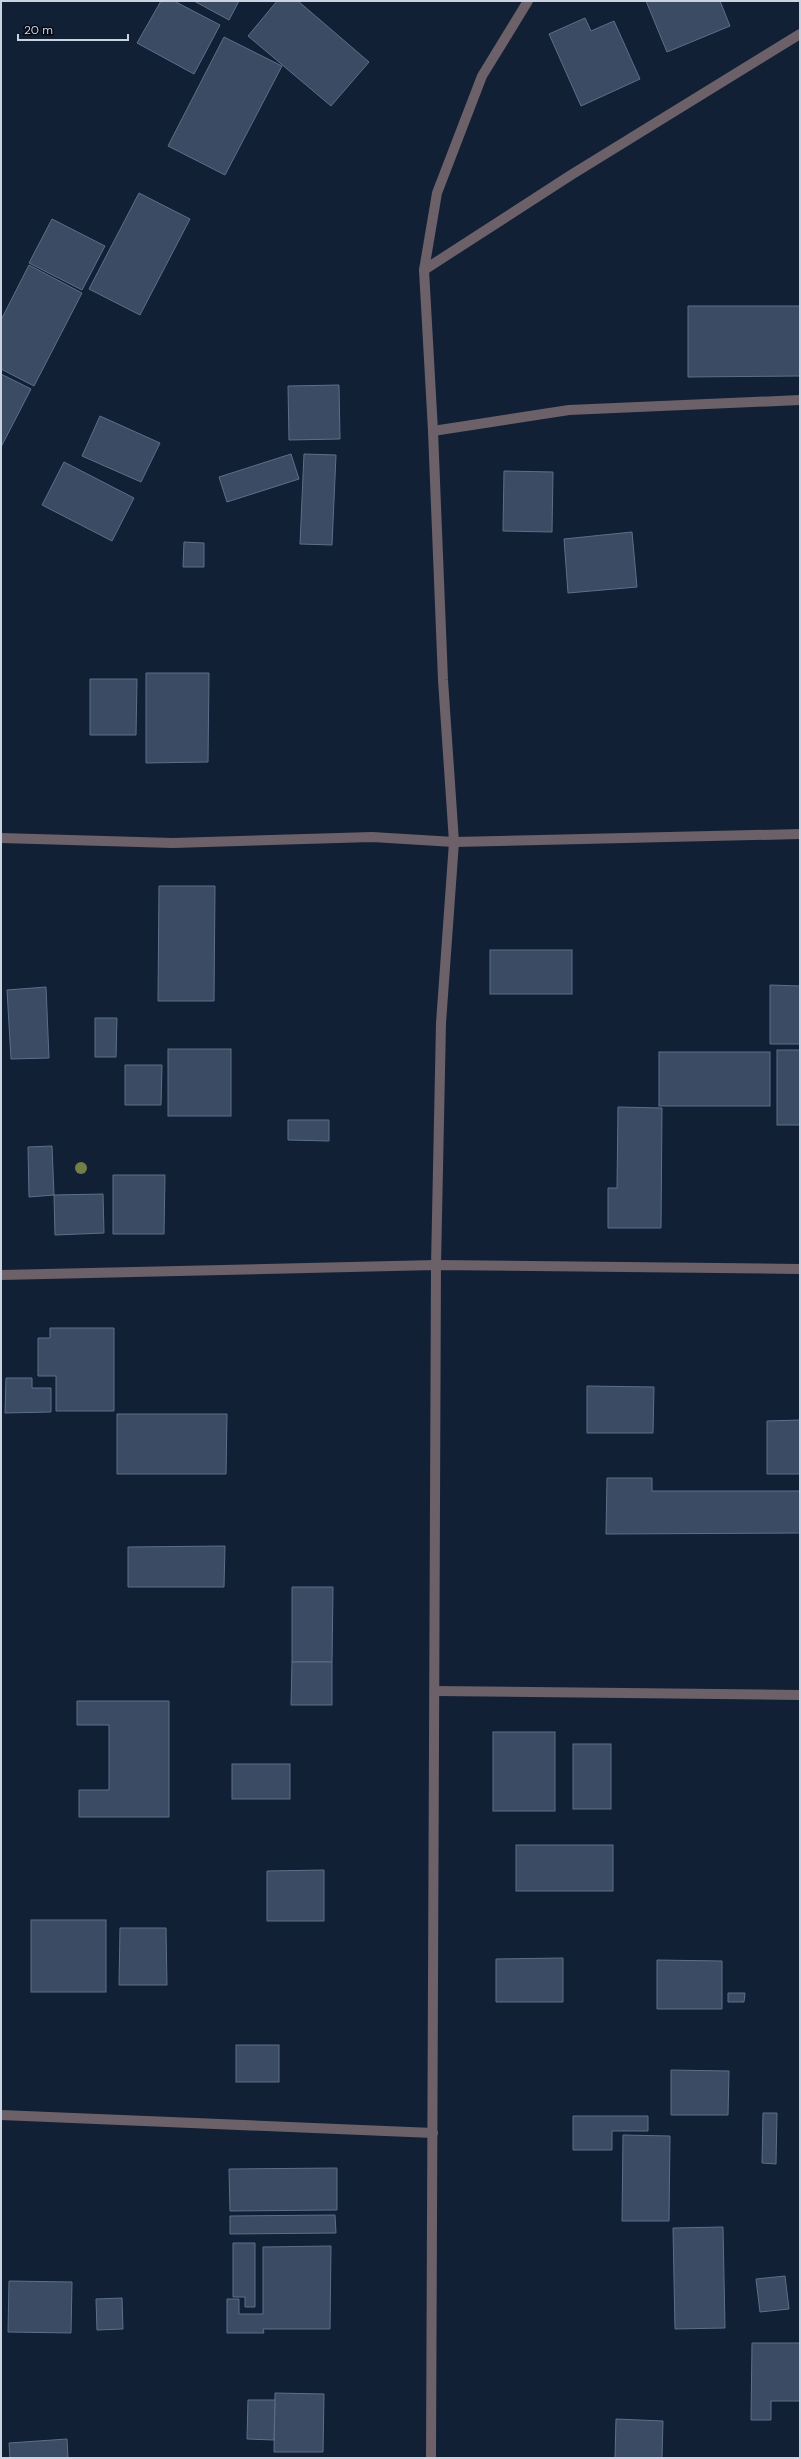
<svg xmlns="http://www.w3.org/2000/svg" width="801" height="2459" viewBox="0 0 801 2459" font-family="'DM Sans',sans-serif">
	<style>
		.building { fill: #3a4b63; stroke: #5d6f89 }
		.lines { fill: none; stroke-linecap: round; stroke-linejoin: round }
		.minor { stroke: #6c6069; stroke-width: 10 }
		.tree { fill: #737f46 }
	</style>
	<rect width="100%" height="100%" fill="#122036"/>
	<g class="building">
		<path d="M161,1H174L220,25L194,74L137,43Z"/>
		<path d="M194,1H239L229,20Z"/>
		<path d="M277,1H298L369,62L331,106L248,36Z"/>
		<path d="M646,1H720L730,26L667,52Z"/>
		<path d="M585,18L591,31L614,21L640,79L581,106L549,34Z"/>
		<path d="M224,37L282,66L225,175L168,146Z"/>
		<path d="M139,193L190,219L140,315L89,289Z"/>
		<path d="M52,219L105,246L82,290L29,263Z"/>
		<path d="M29,265L82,293L34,386L1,369V320Z"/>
		<path d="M688,306H800V376L688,377Z"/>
		<path d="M1,374L31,389L1,447Z"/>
		<path d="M339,385L340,439L289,440L288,386Z"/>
		<path d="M100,416L160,443L141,482L82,456Z"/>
		<path d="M291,454L299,479L227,502L219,477Z"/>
		<path d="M304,454L336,455L332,545L300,544Z"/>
		<path d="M64,462L134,498L112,541L42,505Z"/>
		<path d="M504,471L553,472L552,532L503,531Z"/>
		<path d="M632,532L637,587L568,593L564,539Z"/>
		<path d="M184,542L204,543V567H183Z"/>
		<path d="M146,673H209L208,762L146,763Z"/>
		<path d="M90,679H137L136,735H90Z"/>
		<path d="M159,886H215L214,1001H158Z"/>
		<rect x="490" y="950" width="82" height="44"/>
		<path d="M770,985L800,986V1044H770Z"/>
		<path d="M46,987L49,1058L11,1059L7,990Z"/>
		<path d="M95,1018H117L116,1057H95Z"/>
		<rect x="168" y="1049" width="63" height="67"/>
		<rect x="777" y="1050" width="23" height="75"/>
		<rect x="659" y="1052" width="111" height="54"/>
		<path d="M125,1065H162L161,1105H125Z"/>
		<path d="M618,1107L662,1108L661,1228H608V1188H617Z"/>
		<path d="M288,1120H329V1141L288,1140Z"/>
		<path d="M52,1146L54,1195L29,1197L28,1147Z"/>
		<path d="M113,1175H165L164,1234H113Z"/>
		<path d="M103,1194L104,1233L55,1235L54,1195Z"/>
		<path d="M50,1328H114V1411H56V1376H38V1338H50Z"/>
		<path d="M6,1378H32V1388H51V1412L5,1413Z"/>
		<path d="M587,1386L654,1387L653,1433H587Z"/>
		<path d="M117,1414H227L226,1474H117Z"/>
		<path d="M800,1420V1474H767V1421Z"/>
		<path d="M607,1478H652V1491H800V1533L606,1534Z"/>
		<path d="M225,1546L224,1587H128V1547Z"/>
		<path d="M292,1587H333L332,1662H292Z"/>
		<path d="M292,1662H332V1705H291Z"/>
		<path d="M77,1701H169V1817H79V1790H109V1725H77Z"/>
		<rect x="493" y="1732" width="62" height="79"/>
		<rect x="573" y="1744" width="38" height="65"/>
		<rect x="232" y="1764" width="58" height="35"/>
		<rect x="516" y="1845" width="97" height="46"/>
		<path d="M324,1870V1921H267V1871Z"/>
		<rect x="31" y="1920" width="75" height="72"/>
		<path d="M120,1928H166L167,1985H119Z"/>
		<path d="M563,1958V2002H496V1959Z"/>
		<path d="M657,1960L722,1961V2009H657Z"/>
		<path d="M728,1993H745L744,2002H728Z"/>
		<rect x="236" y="2045" width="43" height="37"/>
		<path d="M671,2070L729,2071L728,2115H671Z"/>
		<path d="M763,2113H777L776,2164L762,2163Z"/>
		<path d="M573,2116H648V2131H612V2150H573Z"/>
		<path d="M623,2135L670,2136L669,2221H622Z"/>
		<path d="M337,2168V2210L230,2211L229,2169Z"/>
		<path d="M335,2215L336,2233L230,2234V2216Z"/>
		<path d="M723,2227L725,2328L675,2329L673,2228Z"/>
		<path d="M233,2243H255V2307H245V2297H233Z"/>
		<path d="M331,2246L330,2329H263L264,2333H227V2299H239V2314H263V2247Z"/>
		<path d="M785,2276L789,2309L760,2312L756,2279Z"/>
		<path d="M9,2281L72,2282L71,2333L8,2332Z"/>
		<path d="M122,2298L123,2329L97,2330L96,2299Z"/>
		<path d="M752,2343H800V2401H771V2420H751Z"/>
		<path d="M275,2393L324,2394L323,2452H274Z"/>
		<path d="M248,2400H275L274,2440L247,2439Z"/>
		<path d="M616,2419L663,2421L662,2458H615Z"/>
		<path d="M67,2439L68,2458H10L9,2443Z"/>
	</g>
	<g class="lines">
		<g class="minor">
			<path d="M424,270L571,175L800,34"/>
			<path d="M433,431L569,410L800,400"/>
			<path d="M1,838L173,843L372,837L454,842L800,834"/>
			<path d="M1,1275L436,1265L800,1269"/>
			<path d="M435,1691L800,1695"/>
			<path d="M1,2115L433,2133"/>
			<path d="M431,2458L436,1265L441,1023L454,842L443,680L433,431L424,270L437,193L482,76L528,1"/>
		</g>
	</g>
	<circle class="tree" cx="81" cy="1168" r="6"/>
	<rect width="801" height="2459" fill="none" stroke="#c9d3e2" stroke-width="4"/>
	<path d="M18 34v6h110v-6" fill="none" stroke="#c9d3e2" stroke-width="2"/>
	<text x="24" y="34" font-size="12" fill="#c9d3e2" stroke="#050a14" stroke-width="3" paint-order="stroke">20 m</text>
</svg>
